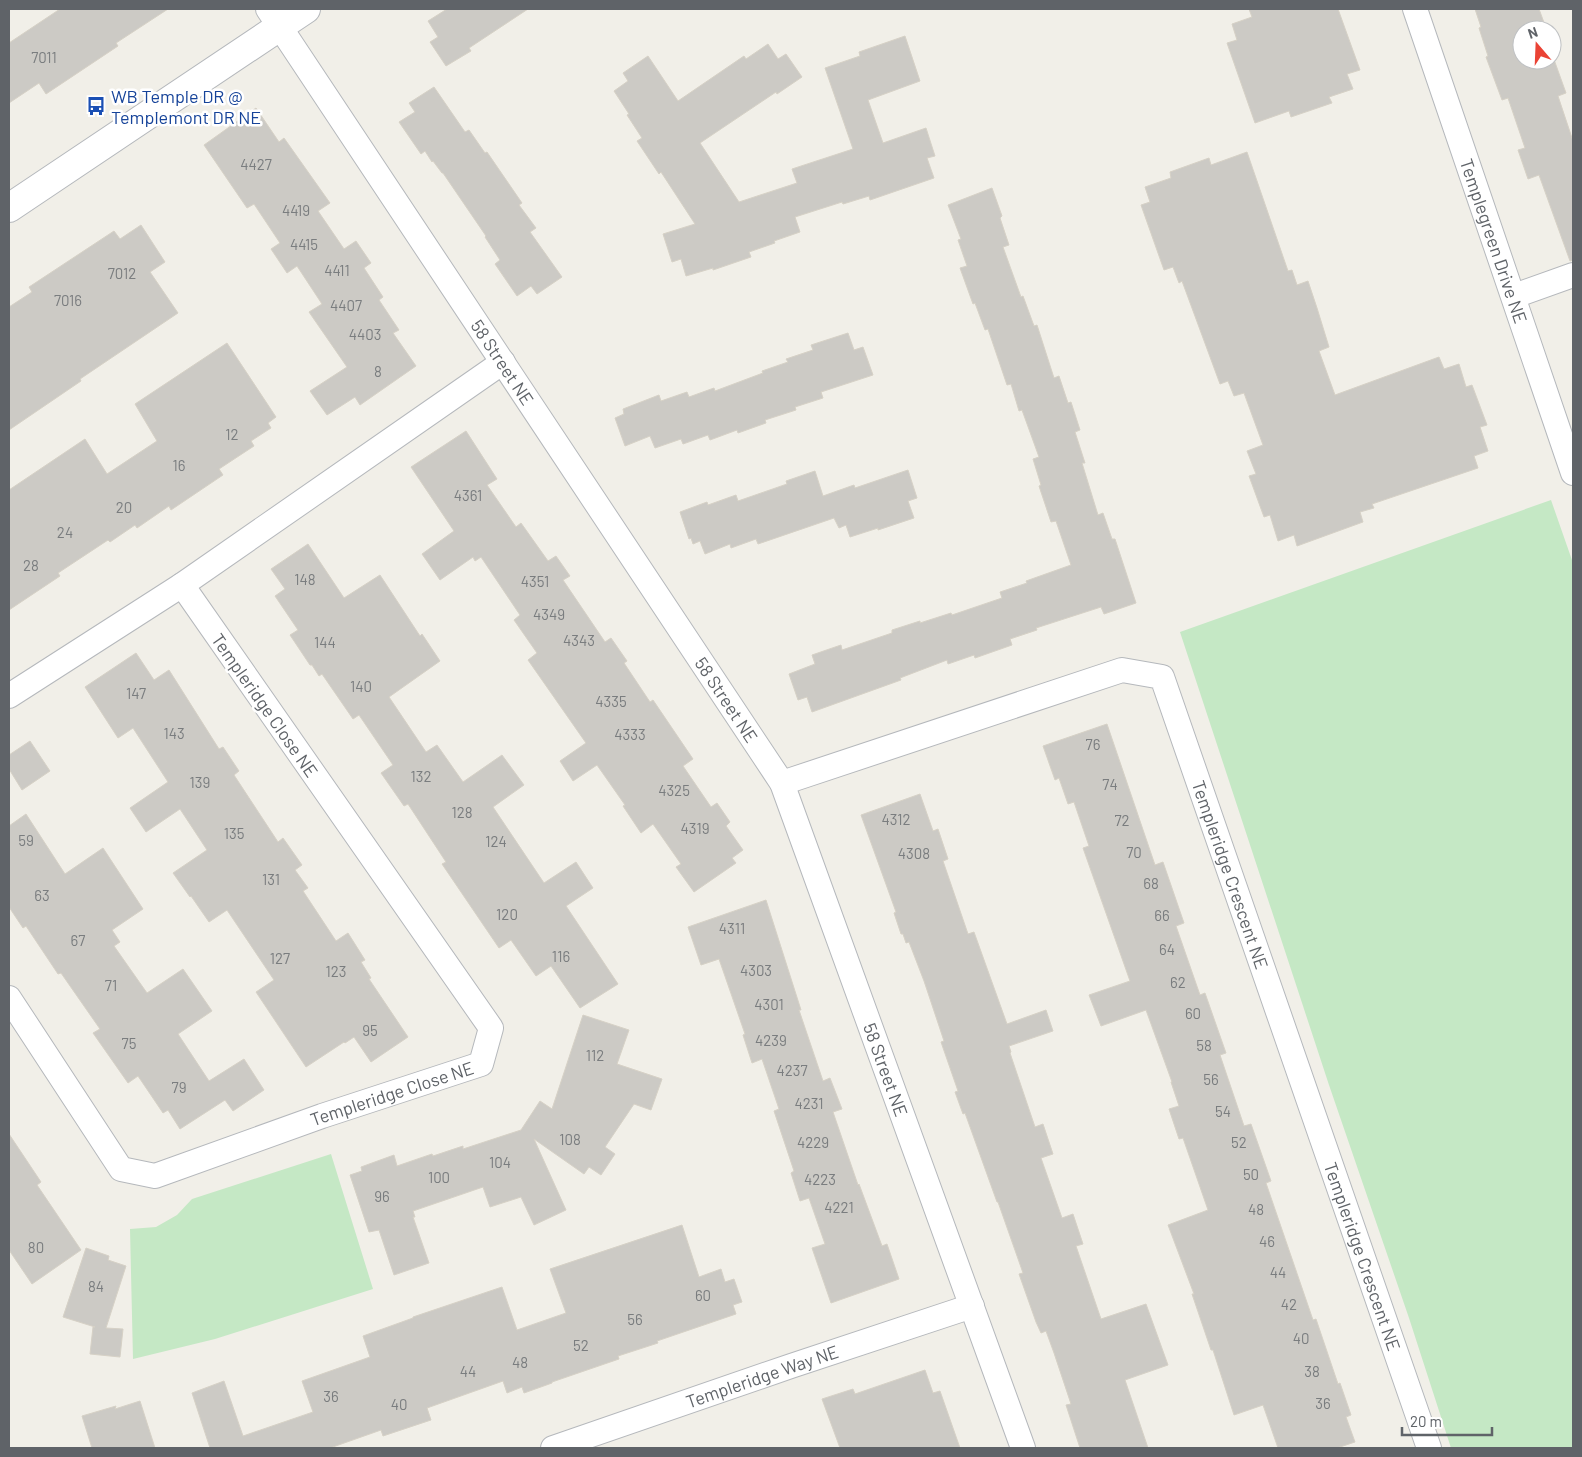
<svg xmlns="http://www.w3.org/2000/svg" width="1582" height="1457" viewBox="0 0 1582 1457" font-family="Barlow,sans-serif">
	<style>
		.green { fill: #c5e8c5 }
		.building { fill: #cccac5; stroke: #d6d1c6 }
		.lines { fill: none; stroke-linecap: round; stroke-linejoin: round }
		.minor-casing { stroke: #b5b8bc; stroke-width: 26 }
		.tertiary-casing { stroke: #b5b8bc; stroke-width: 30 }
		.minor { stroke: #fff; stroke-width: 24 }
		.tertiary { stroke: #fff; stroke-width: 28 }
		.labels { text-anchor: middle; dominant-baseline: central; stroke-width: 5; stroke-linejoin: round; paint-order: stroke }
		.number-label { font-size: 15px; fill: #7a7d7f }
		.transit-label { font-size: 18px; fill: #164399; stroke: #fff; text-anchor: start }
		.street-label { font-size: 18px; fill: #5f6368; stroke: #fff }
	</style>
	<rect width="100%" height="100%" fill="#f1efe8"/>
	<g class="green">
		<path d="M1551,500L1573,563V1448H1451L1409,1318L1329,1085L1180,632Z"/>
		<path d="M331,1154L373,1289L215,1339L133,1359L130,1229L156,1227L177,1215L192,1199Z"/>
	</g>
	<g class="building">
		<path d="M60,9H168L116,43L118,46L46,94L39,83L9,103V43Z"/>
		<path d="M447,9H528L469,48L471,51L446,66L430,42L438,37L428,21Z"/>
		<path d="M1249,9H1338L1360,70L1347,74L1353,89L1329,97L1332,103L1291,117L1289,111L1255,123L1227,43L1237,40L1232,24L1252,17Z"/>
		<path d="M1475,9H1539L1546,28L1544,30H1522V60H1552V54L1566,93L1558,96L1573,141V260L1570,261L1539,175L1528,179L1518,150L1525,148L1508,98L1502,100L1486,57L1488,56L1479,28L1481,27Z"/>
		<path d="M905,36L920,81L868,100L883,143L926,128L935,156L927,158L934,178L870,200L869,196L843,204L842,202L795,217L800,232L774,241L775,243L749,252L751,257L713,270V268L686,276L681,259L672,262L663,234L695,224L661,172L659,174L637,141L642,138L627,115L629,114L614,91L628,81L623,73L648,56L678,101L744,56L746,59L768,44L778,59L786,54L802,77L777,94L776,92L700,143L739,202L797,183L792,169L853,149L825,68L860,56L859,52Z"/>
		<path d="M434,87L465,132L469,130L485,153L487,152L522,203L519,205L536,228L530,232L562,277L537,294L531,286L517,296L495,264L500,260L485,237L486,236L443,173H442L433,161L432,162L425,151L421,154L399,122L415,112L409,103Z"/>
		<path d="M256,108L279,142L284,138L330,203L318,211L344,249L356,241L371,263L364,268L383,297L379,300L399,330L393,333L416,366L360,405L355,397L327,415L310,391L347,367L309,312L322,304L297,266L287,273L271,249L280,243L254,204L247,208L204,145Z"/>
		<path d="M1247,152L1288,271L1292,270L1297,285L1308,281L1317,308L1329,347L1319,351L1335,395L1439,357L1444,369L1459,364L1466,387L1472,385L1487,425L1480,427L1488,451L1474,456L1478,468L1372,504L1374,508L1360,512L1363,522L1297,546L1294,535L1278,541L1270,515L1264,517L1249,476L1256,474L1247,451L1263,445L1244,393L1234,396L1228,381L1220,384L1182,281L1179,283L1173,267L1164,270L1141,205L1150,202L1145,187L1171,178L1170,172L1209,158L1211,165Z"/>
		<path d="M992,188L1002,216L1000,218L1009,245L1003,247L1021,297L1023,296L1034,326L1037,325L1054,378L1059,376L1068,403L1071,402L1080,430L1075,432L1085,463H1082L1098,515L1103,513L1112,539H1115L1136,603L1104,614L1101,607L1036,628L1037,630L1010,639L1012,645L975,658L974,655L948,664L947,660L900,678L901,680L812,712L807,697L798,700L789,674L815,664L812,655L841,645L842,650L892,633V630L920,621V623L951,613L952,615L1002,598L1000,592L1027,583L1026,581L1071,565L1056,521L1051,522L1039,486L1041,485L1033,459L1039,457L1022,410L1019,411L1011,384L1007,385L988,329L985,330L975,303L973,304L960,268L967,266L958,240L961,239L948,205Z"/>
		<path d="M141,225L165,262L150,272L178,313L80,379L81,381L9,430V307L32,292L29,287L114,231L120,239Z"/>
		<path d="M848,333L854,350L863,347L873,375L821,392L823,398L795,407L796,410L765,420L766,423L738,433L737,430L710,440L708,435L683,444L681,439L655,448L650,436L625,446L615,418L624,414L623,409L659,395L661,401L687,392L689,397L714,388L715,391L763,373L762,371L788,362L786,359L813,350L811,345Z"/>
		<path d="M227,343L276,417L268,423L271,428L251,441L254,446L219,469L223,475L171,510L169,506L137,528L135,525L110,542L108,540L58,573L60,576L9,610V490L85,439L107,474L157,441L135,404Z"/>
		<path d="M466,431L497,479L487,485L516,527L521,523L548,561L556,556L570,576L563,580L605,642L611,638L627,661L624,663L650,702L653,700L693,759L683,766L711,807L717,803L730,822L726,826L743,850L732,858L736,863L694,892L676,867L681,864L653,824L641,833L623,806L625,805L597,765L573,781L560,761L586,743L528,660L537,653L514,620L520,615L481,557L475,561L473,557L440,580L422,554L454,531L411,467Z"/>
		<path d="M908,470L917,498L908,501L914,518L878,530V528L850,537L846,525L839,528L834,518L758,544L756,539L731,548L730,544L705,554L700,541L693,544L691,538L689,539L680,512L707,502L708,505L736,495L738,501L787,484L786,481L815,471L823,496L854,485L855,488Z"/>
		<path d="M308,544L344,598L380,575L420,636L422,634L440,661L389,697L426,752L437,745L463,782L502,755L524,785L493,807L544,883L576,862L593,888L566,906L618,984L580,1008L551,966L536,976L511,940L499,948L442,864L446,862L408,804L404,806L381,773L393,765L359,715L353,719L322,674L319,676L312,665H310L290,635L298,630L275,596L285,589L271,569Z"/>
		<path d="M136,653L154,680L169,670L219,749L223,747L239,771L234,775L278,842L283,838L302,865L295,870L308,888L303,891L336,941L348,933L365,960L361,962L371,978L369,979L408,1037L371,1062L354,1037L345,1043L344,1042L306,1067L256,992L274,980L227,910L209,922L191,896L190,897L173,873L207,850L180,809L146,832L130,808L168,782L133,728L118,738L85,687Z"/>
		<path d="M1107,724L1155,865L1163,862L1184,923L1176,926L1200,995L1205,993L1226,1053L1220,1055L1244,1126L1251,1124L1271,1181L1266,1183L1313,1320L1316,1319L1338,1384L1340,1383L1351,1415L1346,1417L1355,1442L1337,1448H1278L1263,1405L1234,1415L1213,1350H1211L1192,1294H1194L1168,1225L1208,1210L1183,1138L1179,1139L1169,1109L1179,1106L1171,1082H1172L1146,1010L1101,1026L1089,995L1130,981L1083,848L1089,846L1074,802L1068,804L1059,778L1055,780L1043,746Z"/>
		<path d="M30,741L50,771L22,790L9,769V755Z"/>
		<path d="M920,794L933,831L938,829L948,859L943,861L968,934L974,932L1007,1024L1046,1010L1053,1031L1009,1046L1011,1052L1010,1053L1035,1127L1043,1124L1053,1154L1041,1158L1062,1218L1073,1214L1083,1244L1076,1246L1101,1319L1146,1304L1168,1365L1125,1380L1148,1448H1080L1066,1405L1071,1404L1054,1353L1046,1331L1041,1333L1036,1322L1019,1274L1023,1273L998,1202H997L965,1113L963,1114L955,1092L958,1091L941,1042L944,1041L924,981L909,942L906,943L903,934H901L894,913L896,912L861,815Z"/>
		<path d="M26,814L65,874L103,848L143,909L112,930L120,942L114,946L147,993L183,969L212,1011L178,1034L209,1081L244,1059L264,1090L233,1111L225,1100L180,1129L168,1110L163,1113L138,1076L128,1083L93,1033L100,1029L61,973L58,974L26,926L23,928L9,907V826Z"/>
		<path d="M766,900L801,1010H799L823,1081L830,1078L842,1109L833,1112L858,1185L859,1184L882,1246L887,1244L899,1279L831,1303L812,1248L825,1244L809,1198L800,1201L791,1173L794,1171L774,1111L779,1109L762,1059L752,1063L743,1035L745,1034L719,959L701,965L688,927Z"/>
		<path d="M583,1015L629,1030L617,1064L662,1079L651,1110L634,1104L605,1147L615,1154L601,1175L589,1167L584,1174L534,1139L566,1210L534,1225L521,1197L490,1207L483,1187L413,1211L415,1217H413L429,1263L394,1275L379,1230L369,1232L350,1175L362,1171L361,1167L394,1155L397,1166L432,1154L433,1156L463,1146V1149L521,1130L540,1101L552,1109Z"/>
		<path d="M9,1134L41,1182L37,1185L81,1250L32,1284L9,1250Z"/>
		<path d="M682,1225L699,1277L721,1269L725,1282L734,1279L742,1302L733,1305L736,1314L657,1341L658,1343L618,1356L619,1359L552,1382V1383L524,1393L522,1387L507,1393L503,1381L427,1408L431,1420L383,1436L381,1430L330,1448H210L192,1393L224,1381L243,1436L313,1412L302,1381L370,1357L363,1336L413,1318V1317L502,1287L517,1330L566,1313L550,1269Z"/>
		<path d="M86,1248L109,1256L108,1260L126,1266L106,1328L123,1329L120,1357L90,1354L93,1327H95L63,1317Z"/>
		<path d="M925,1370L933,1393L940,1391L960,1448H840L822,1399L853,1389L855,1394Z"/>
		<path d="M140,1401L155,1448H92L82,1416L116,1406L115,1409Z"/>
	</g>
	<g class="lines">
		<g class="minor-casing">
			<g id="minor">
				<path id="s1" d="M268,9L782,783L1023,1448"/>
				<path id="s2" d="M1415,9L1573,473"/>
				<path d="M1514,296L1573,275"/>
				<path d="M9,696L182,585L503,362"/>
				<path id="s3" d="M782,783L1122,670L1162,677L1429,1448"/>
				<path id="s4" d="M9,998L121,1169L155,1176L322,1116L481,1064L491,1028L182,585"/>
				<path id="s5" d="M553,1448L791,1366L972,1306"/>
			</g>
		</g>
		<g class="tertiary-casing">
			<path id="tertiary" d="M9,208L306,9"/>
		</g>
		<use href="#minor" class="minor"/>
		<use href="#tertiary" class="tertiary"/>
	</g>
	<defs>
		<g id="bus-bare" transform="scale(1.5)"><path d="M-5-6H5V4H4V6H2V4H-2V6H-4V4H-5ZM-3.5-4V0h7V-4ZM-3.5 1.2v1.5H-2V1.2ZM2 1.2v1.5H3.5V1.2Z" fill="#1a4fb4" stroke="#fff" stroke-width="2.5" paint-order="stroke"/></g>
	</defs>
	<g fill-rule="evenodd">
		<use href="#bus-bare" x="96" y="106"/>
	</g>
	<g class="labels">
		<g class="number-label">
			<text x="44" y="57">7011</text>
			<text x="256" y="164">4427</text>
			<text x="296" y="210">4419</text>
			<text x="304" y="244">4415</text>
			<text x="337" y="270">4411</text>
			<text x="122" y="273">7012</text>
			<text x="68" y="300">7016</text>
			<text x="346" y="305">4407</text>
			<text x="365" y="334">4403</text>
			<text x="378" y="371">8</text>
			<text x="232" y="434">12</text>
			<text x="179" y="465">16</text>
			<text x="468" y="495">4361</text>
			<text x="124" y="507">20</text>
			<text x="65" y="532">24</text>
			<text x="31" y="565">28</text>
			<text x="305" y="579">148</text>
			<text x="535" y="581">4351</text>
			<text x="549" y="614">4349</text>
			<text x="579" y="640">4343</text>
			<text x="325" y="642">144</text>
			<text x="361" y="686">140</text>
			<text x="136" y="693">147</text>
			<text x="611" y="701">4335</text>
			<text x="174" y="733">143</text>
			<text x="630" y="734">4333</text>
			<text x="1093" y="744">76</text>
			<text x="421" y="776">132</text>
			<text x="200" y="782">139</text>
			<text x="1110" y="784">74</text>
			<text x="674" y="790">4325</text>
			<text x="462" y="812">128</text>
			<text x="896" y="819">4312</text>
			<text x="1122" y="820">72</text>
			<text x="695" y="828">4319</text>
			<text x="234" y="833">135</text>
			<text x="26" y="840">59</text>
			<text x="496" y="841">124</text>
			<text x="1134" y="852">70</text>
			<text x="914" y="853">4308</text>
			<text x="271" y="879">131</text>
			<text x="1151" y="883">68</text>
			<text x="42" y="895">63</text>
			<text x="507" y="914">120</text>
			<text x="1162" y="915">66</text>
			<text x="732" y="928">4311</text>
			<text x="78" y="940">67</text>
			<text x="1167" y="949">64</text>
			<text x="561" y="956">116</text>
			<text x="280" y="958">127</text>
			<text x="756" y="970">4303</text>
			<text x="336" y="971">123</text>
			<text x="1178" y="982">62</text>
			<text x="111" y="985">71</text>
			<text x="769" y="1004">4301</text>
			<text x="1193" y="1013">60</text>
			<text x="370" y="1030">95</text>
			<text x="771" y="1040">4239</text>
			<text x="129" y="1043">75</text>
			<text x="1204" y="1045">58</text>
			<text x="595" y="1055">112</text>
			<text x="792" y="1070">4237</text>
			<text x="1211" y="1079">56</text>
			<text x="179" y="1087">79</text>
			<text x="809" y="1103">4231</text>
			<text x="1223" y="1111">54</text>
			<text x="570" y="1139">108</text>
			<text x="813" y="1142">4229</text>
			<text x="1239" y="1142">52</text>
			<text x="500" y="1162">104</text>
			<text x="1251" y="1174">50</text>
			<text x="439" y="1177">100</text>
			<text x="820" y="1179">4223</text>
			<text x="382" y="1196">96</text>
			<text x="839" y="1207">4221</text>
			<text x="1256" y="1209">48</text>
			<text x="1267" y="1241">46</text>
			<text x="36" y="1247">80</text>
			<text x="1278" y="1272">44</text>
			<text x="96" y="1286">84</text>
			<text x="703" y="1295">60</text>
			<text x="1289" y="1304">42</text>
			<text x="635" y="1319">56</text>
			<text x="1301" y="1338">40</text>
			<text x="581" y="1345">52</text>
			<text x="520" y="1362">48</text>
			<text x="468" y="1371">44</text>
			<text x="1312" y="1371">38</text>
			<text x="331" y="1396">36</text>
			<text x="1323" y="1403">36</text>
			<text x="399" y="1404">40</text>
		</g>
		<g class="transit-label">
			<text x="111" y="96">WB Temple DR @<tspan x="111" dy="21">Templemont DR NE</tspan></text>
		</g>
		<g class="street-label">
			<text stroke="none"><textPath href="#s2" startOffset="245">Templegreen Drive NE</textPath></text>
			<text stroke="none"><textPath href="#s1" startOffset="424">58 Street NE</textPath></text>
			<text stroke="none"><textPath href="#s1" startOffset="829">58 Street NE</textPath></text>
			<text transform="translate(265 705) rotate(55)">Templeridge Close NE</text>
			<text stroke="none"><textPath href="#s3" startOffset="608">Templeridge Crescent NE</textPath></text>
			<text stroke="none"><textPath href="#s1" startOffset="1234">58 Street NE</textPath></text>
			<text stroke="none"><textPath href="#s4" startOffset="490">Templeridge Close NE</textPath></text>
			<text stroke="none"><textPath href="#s3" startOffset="1012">Templeridge Crescent NE</textPath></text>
			<text stroke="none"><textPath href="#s5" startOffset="221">Templeridge Way NE</textPath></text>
		</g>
	</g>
	<rect width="1582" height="1457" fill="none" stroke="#5f6368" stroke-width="20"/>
	<g transform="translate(1537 45) rotate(341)"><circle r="24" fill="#ffffff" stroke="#bfc1c3"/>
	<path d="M0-4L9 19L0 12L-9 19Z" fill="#ea4335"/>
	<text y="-8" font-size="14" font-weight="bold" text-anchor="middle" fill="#5f6368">N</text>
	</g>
	<path d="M1402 1427v8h90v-8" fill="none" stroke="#5f6368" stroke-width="2.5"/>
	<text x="1410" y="1427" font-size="15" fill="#5f6368" stroke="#ffffff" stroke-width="4" paint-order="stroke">20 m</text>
</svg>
